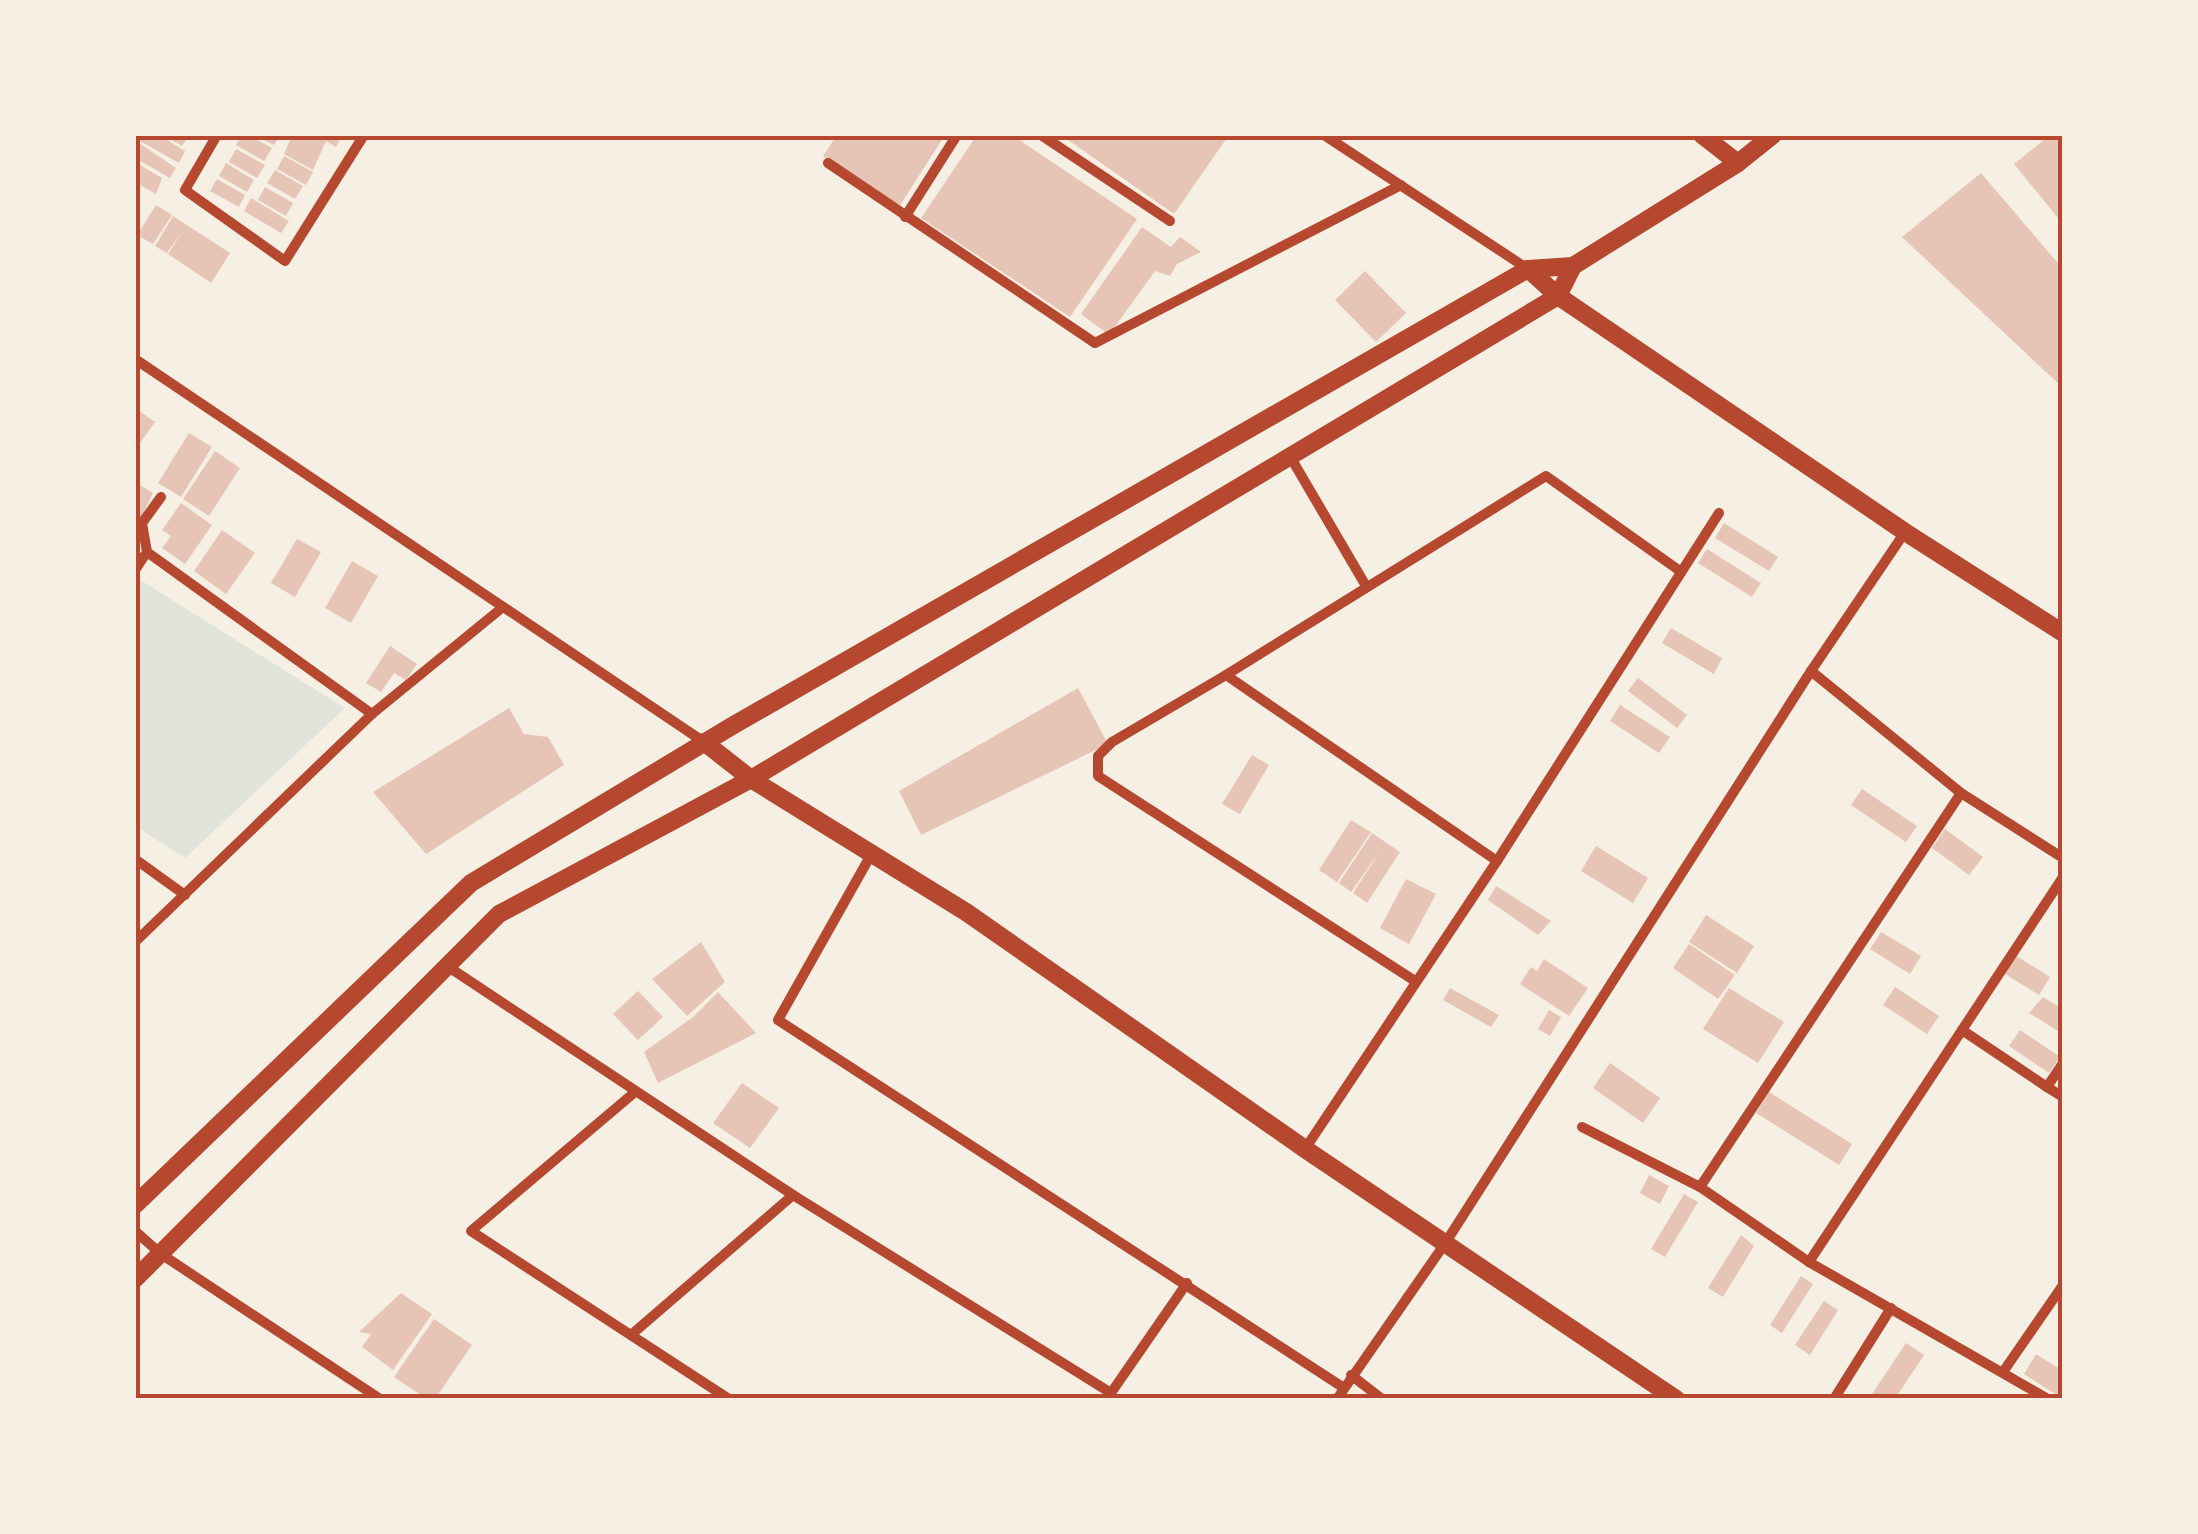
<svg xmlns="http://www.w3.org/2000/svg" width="2198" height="1534" viewBox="0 0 2198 1534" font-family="'Source Sans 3',sans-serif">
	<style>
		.green { fill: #e2e4dc }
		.building { fill: #e6c5b7 }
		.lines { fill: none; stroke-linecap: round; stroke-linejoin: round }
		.minor { stroke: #b5482f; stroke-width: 10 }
		.tertiary { stroke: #b5482f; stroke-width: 18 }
		.neatline { fill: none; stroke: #b5482f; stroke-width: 4 }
	</style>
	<rect width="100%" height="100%" fill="#f6efe4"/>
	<path class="green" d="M137,578L345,708L185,858L135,826Z"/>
	<g class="building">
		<path d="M143,135H159L185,151L179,163L140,141Z"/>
		<path d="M163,135H189L182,146Z"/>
		<path d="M242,135H248L272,148L264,161L236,145Z"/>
		<path d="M255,135H280L274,145Z"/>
		<path d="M292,135H342L336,147L326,141L313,170L284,154Z"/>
		<path d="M837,135H945L899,207L823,156Z"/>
		<path d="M977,135H1012L1137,219L1070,317L921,218Z"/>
		<path d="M1061,135H1229L1174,214Z"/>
		<path d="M2050,135H2063V224L2014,164Z"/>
		<path d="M139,143L176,168L170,178L135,158Z"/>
		<path d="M236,149L265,165L257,178L229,162Z"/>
		<path d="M284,156L313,172L306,185L277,169Z"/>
		<path d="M135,162L162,178L156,194L135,182Z"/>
		<path d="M226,163L254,180L247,192L219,176Z"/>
		<path d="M275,170L303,186L295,199L267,183Z"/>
		<path d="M1981,173L2063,269V388L1902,237Z"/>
		<path d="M217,179L245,195L239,207L210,191Z"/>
		<path d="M265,187L293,203L286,216L258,200Z"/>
		<path d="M251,198L289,221L281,233L244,211Z"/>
		<path d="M156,205L172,215L153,244L137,235Z"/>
		<path d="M173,216L230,253L211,283L168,254L183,231L167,253L155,246Z"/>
		<path d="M1142,227L1171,247L1180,237L1201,252L1177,264L1170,276L1155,271L1109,335L1081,314Z"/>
		<path d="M1365,271L1406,313L1376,342L1335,300Z"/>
		<path d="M135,408L155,422L135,450Z"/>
		<path d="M189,433L212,447L181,497L158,483Z"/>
		<path d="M215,451L240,468L209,516L183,499Z"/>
		<path d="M135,482L153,493L135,530Z"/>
		<path d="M181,503L212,525L185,564L162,548L171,536L162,530Z"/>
		<path d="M1724,523L1778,557L1769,571L1715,538Z"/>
		<path d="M222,530L255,553L226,594L194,571Z"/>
		<path d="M297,539L321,552L295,597L271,583Z"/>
		<path d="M1707,549L1761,583L1752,597L1698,563Z"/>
		<path d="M352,561L378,576L351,623L325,608Z"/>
		<path d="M1671,628L1722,658L1714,674L1662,643Z"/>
		<path d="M390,646L417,664L406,680L394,673L381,692L366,683Z"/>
		<path d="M1638,678L1687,715L1677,728L1628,691Z"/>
		<path d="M1078,688L1108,744L921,835L899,791Z"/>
		<path d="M1620,705L1670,737L1659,753L1610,721Z"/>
		<path d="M509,708L524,734L548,737L564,765L426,854L373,792Z"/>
		<path d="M1252,755L1269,765L1240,814L1222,804Z"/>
		<path d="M1862,789L1917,826L1906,842L1851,805Z"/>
		<path d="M1351,820L1371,832L1337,882L1319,870Z"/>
		<path d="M1945,829L1983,857L1969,875L1932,848Z"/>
		<path d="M1372,833L1400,852L1367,903L1353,893L1381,850L1351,892L1339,883Z"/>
		<path d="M1596,846L1648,878L1633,903L1581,871Z"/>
		<path d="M1406,879L1436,894L1409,944L1380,928Z"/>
		<path d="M1496,886L1551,921L1538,935L1488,900Z"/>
		<path d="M1706,915L1754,946L1737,973L1689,942Z"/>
		<path d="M1881,932L1921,956L1910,974L1870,949Z"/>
		<path d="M701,942L725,982L687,1016L652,979Z"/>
		<path d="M1689,944L1735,975L1718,999L1673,968Z"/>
		<path d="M2013,954L2050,977L2039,995L2002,972Z"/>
		<path d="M1544,959L1588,988L1569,1016L1520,984L1531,967L1537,971Z"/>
		<path d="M1895,987L1939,1016L1927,1034L1883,1005Z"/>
		<path d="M1450,988L1499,1015L1491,1027L1443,1000Z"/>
		<path d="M1729,988L1784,1022L1758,1063L1703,1029Z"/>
		<path d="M638,991L663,1017L638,1040L613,1014Z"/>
		<path d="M718,992L756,1033L658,1083L644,1052L693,1017Z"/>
		<path d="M2043,997L2063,1009V1034L2029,1013Z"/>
		<path d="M1549,1010L1561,1017L1550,1036L1538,1029Z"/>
		<path d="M2020,1030L2060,1057L2049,1073L2009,1046Z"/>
		<path d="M1610,1063L1660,1098L1643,1123L1593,1088Z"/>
		<path d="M742,1083L779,1108L750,1148L713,1123Z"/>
		<path d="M1769,1092L1852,1144L1839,1165L1756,1113Z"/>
		<path d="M1649,1175L1669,1186L1660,1204L1640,1193Z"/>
		<path d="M1684,1194L1698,1202L1665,1257L1651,1249Z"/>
		<path d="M1741,1235L1754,1246L1723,1297L1708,1288Z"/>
		<path d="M1801,1276L1813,1284L1782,1333L1770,1325Z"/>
		<path d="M401,1293L432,1314L393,1370L362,1347L371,1334L359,1332Z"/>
		<path d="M1824,1301L1838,1310L1810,1355L1795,1345Z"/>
		<path d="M434,1319L472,1345L435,1399H427L394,1377Z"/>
		<path d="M1906,1343L1924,1355L1895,1399H1873L1870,1397Z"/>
		<path d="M2036,1354L2063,1371V1399L2024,1374Z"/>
	</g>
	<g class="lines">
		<g class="minor">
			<path d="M217,135L185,190L285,261L364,135"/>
			<path d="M1041,135L1170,221"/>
			<path d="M1324,135L1528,269"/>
			<path d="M828,163L1095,343L1401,185"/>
			<path d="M905,217L957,135"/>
			<path d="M135,359L704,742"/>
			<path d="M1291,458L1366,586"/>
			<path d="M147,552L372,714"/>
			<path d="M135,570L147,552L142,523L161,497"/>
			<path d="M1811,671L1961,793L2063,858"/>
			<path d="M1226,675L1112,742L1098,756V776L1415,981"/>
			<path d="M872,853L778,1020L1344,1388"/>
			<path d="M135,859L185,895"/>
			<path d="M1497,861L1226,675L1546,476L1680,571"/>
			<path d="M135,942L372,714L503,607"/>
			<path d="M447,966L793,1195L1111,1393L1107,1399"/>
			<path d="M1962,1030L2047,1087"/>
			<path d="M2063,1063L2047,1087L2063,1097"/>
			<path d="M635,1092L471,1231L729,1399"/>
			<path d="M1582,1127L1700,1187L1961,793"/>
			<path d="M1305,1149L1497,861L1719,513"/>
			<path d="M1700,1187L1809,1262L2048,1399"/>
			<path d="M135,1231L161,1254L380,1399"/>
			<path d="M1809,1262L2063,877"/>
			<path d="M631,1335L793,1195"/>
			<path d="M2003,1372L2063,1285"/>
			<path d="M1351,1375L1382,1399"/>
			<path d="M1111,1393L1187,1283"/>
			<path d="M1337,1399L1446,1242L1811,671L1905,532"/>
			<path d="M1834,1399L1891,1308"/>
		</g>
		<g class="tertiary">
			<path d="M1702,135L1738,163"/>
			<path d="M1528,269L1558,296L1905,532L2063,633"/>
			<path d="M704,742L751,779L966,912L1305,1149L1676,1399"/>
			<path d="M135,1205L471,883L732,726L1528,269L1573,266L1738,163L1773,135"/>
			<path d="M135,1279L499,914L751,779L1558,296L1573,266"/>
		</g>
	</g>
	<rect width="2198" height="1534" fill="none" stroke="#f6efe4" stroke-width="275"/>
	<rect x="138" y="138" width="1922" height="1258" class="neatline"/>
</svg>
